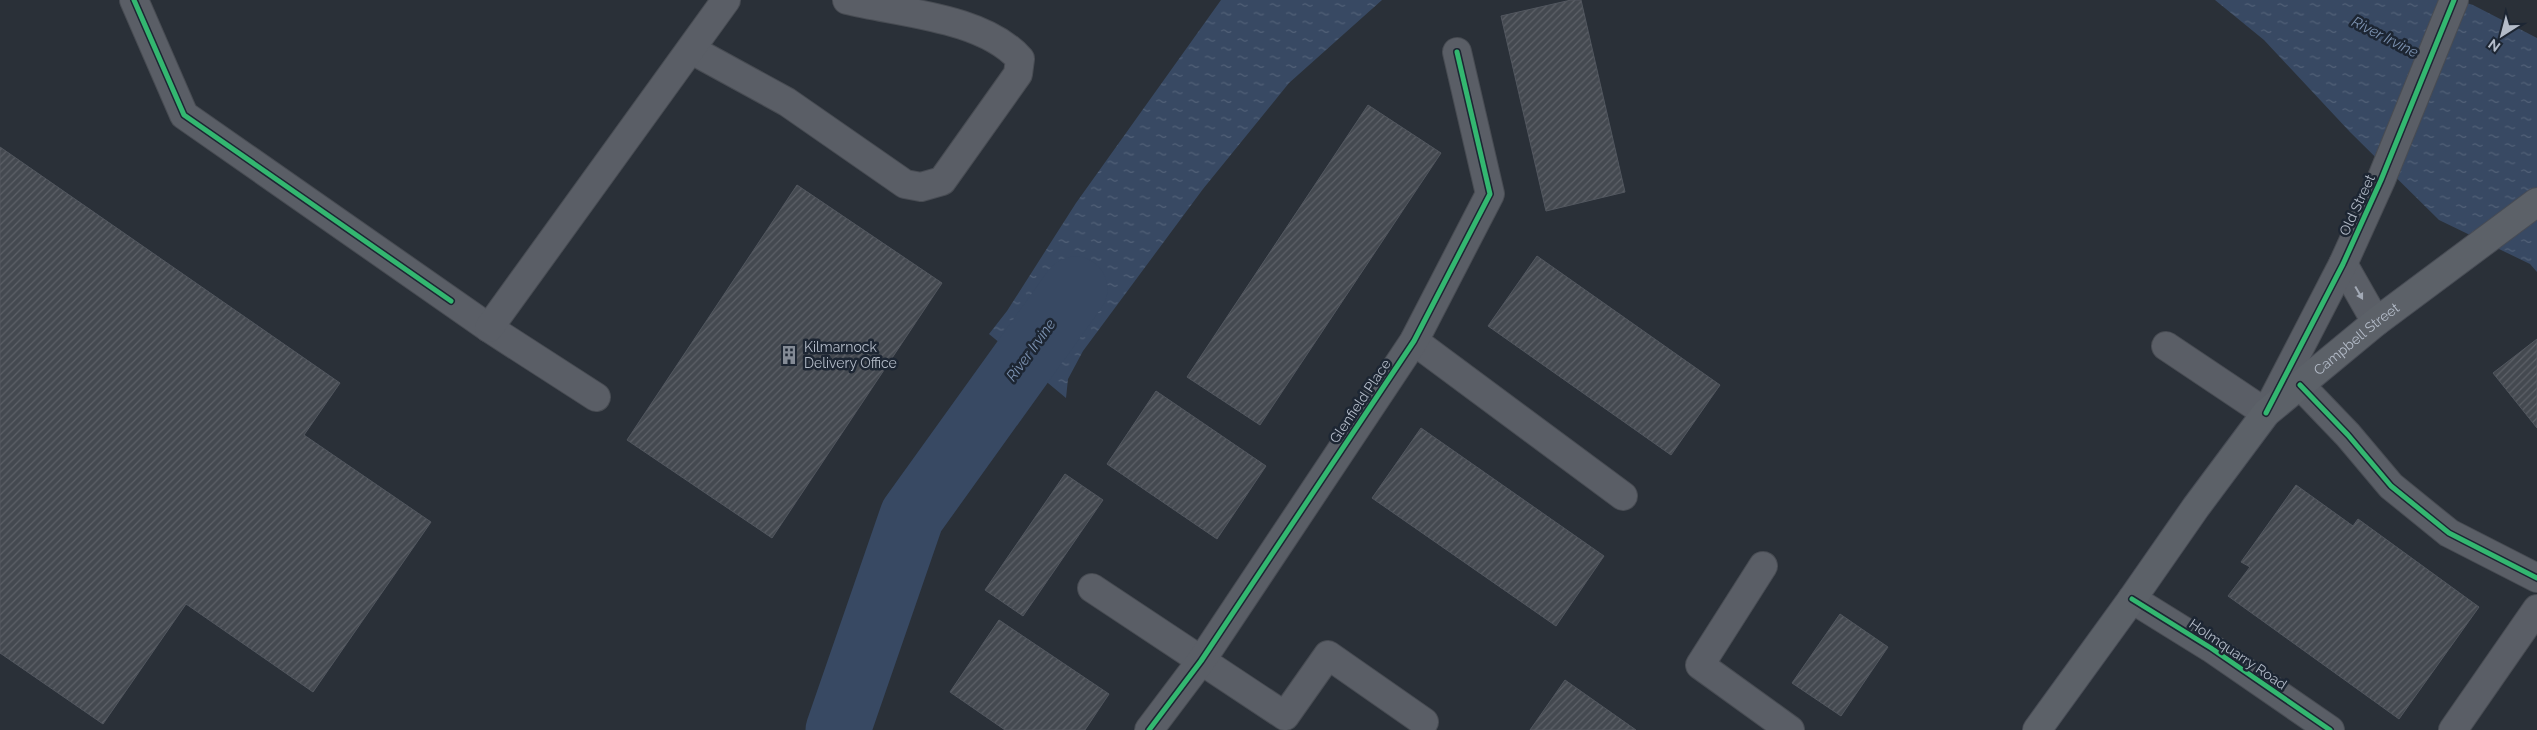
<svg xmlns="http://www.w3.org/2000/svg" width="2537" height="730" viewBox="0 0 2537 730" font-family="Raleway,sans-serif">
	<style>
		.water { fill: url(#water-ripples) }
		.lines { fill: none; stroke-linecap: round; stroke-linejoin: round }
		.river { stroke: #384963; stroke-width: 65 }
		.building { fill: url(#building-hatch); stroke: #52575f }
		.minor-casing { stroke: #484c53; stroke-width: 30 }
		.major-casing { stroke: #484c55; stroke-width: 30 }
		.minor { stroke: #5a5e66; stroke-width: 28 }
		.major { stroke: #5c6168; stroke-width: 28 }
		.cycleway-casing { stroke: #1d2633; stroke-width: 8 }
		.cycleway { stroke: #33b770; stroke-width: 5 }
		.oneway { fill: #a2a9b5 }
		.labels { text-anchor: middle; dominant-baseline: central; stroke-width: 5; stroke-linejoin: round; paint-order: stroke }
		.street-label { font-size: 14px; fill: #b4bcc9; stroke: #1d2633 }
		.poi-label { font-size: 14px; fill: #b4bcc9; stroke: #1d2633; text-anchor: start }
		.water-label { font-size: 15px; font-style: italic; fill: #7c92b1; stroke: #1d2633 }
	</style>
	<defs>
		<pattern id="water-ripples" width="26" height="14" patternUnits="userSpaceOnUse" patternTransform="scale(1.25)"><rect width="26" height="14" fill="#384963"/><path d="M2 4q2-2 4 0t4 0M15 11q2-2 4 0t4 0" fill="none" stroke="#526178"/></pattern>
		<pattern id="building-hatch" width="6" height="6" patternUnits="userSpaceOnUse" patternTransform="scale(1.25)"><rect width="6" height="6" fill="#444950"/><path d="M-1 1l2-2M0 6l6-6M5 7l2-2" fill="none" stroke="#5d6168"/></pattern>
	</defs>
	<rect width="100%" height="100%" fill="#2a3038"/>
	<g class="water">
		<path d="M1221,0H1382L1289,83L1203,189L1083,351L1068,379L1066,398L989,334L1007,311L1076,203Z"/>
		<path d="M2215,0H2457L2473,5L2537,38V272L2530,264L2439,220L2350,132L2264,40Z"/>
	</g>
	<g class="lines">
		<path class="river" d="M838,730L912,516L1075,289"/>
	</g>
	<g class="building">
		<path d="M1571,0H1581L1625,192L1546,211L1501,16Z"/>
		<path d="M1368,105L1441,153L1260,425L1187,377Z"/>
		<path d="M0,147L340,383L304,435L431,522L313,692L186,604L103,724L0,653Z"/>
		<path d="M797,185L942,283L772,538L627,440Z"/>
		<path d="M1537,256L1720,385L1671,455L1488,326Z"/>
		<path d="M2537,339V428L2493,373Z"/>
		<path d="M1156,391L1266,466L1217,539L1107,464Z"/>
		<path d="M1421,428L1604,556L1556,626L1372,498Z"/>
		<path d="M1065,474L1103,500L1023,616L985,590Z"/>
		<path d="M2296,485L2353,526L2358,519L2479,607L2399,719L2228,596L2250,567L2241,562Z"/>
		<path d="M1840,614L1888,647L1841,716L1792,683Z"/>
		<path d="M999,620L1109,694L1085,730H1005L950,692Z"/>
		<path d="M1565,680L1636,730H1530Z"/>
	</g>
	<g class="lines">
		<g class="minor-casing">
			<g id="minor">
				<path d="M134,0L184,115L489,328L596,397"/>
				<path d="M692,50L787,102L905,184L921,187L942,181L1018,74L1020,59C983,17 899,13 847,0"/>
				<path d="M2343,264L2376,322"/>
				<path d="M489,328L726,0"/>
				<path d="M1414,341L1623,496"/>
				<path d="M2166,346L2266,413L2343,264L2381,180L2454,0"/>
				<path d="M2300,385L2348,435L2391,486L2449,533L2537,578"/>
				<path d="M1763,566L1700,665L1790,730"/>
				<path d="M1092,588L1285,716L1328,655L1424,722"/>
				<path d="M2132,599L2211,648L2330,730"/>
				<path d="M1149,730L1201,661L1414,341L1490,194L1457,52"/>
				<path d="M2453,730L2537,609"/>
			</g>
		</g>
		<g class="major-casing">
			<g id="major">
				<path id="s1" d="M2037,730L2132,599L2196,507L2266,413L2376,322L2537,202"/>
			</g>
		</g>
		<use href="#minor" class="minor"/>
		<use href="#major" class="major"/>
		<g class="cycleway-casing">
			<g id="cycleway">
				<path d="M134,0L184,115L451,301"/>
				<path d="M2300,385L2348,435L2391,486L2449,533L2537,578"/>
				<path d="M2266,413L2343,264L2381,180L2454,0"/>
				<path d="M2132,599L2211,648L2330,730"/>
				<path d="M1149,730L1201,661L1414,341L1490,194L1457,52"/>
			</g>
		</g>
		<use href="#cycleway" class="cycleway"/>
	</g>
	<defs><path id="oneway-solid" d="M-6-.8H1V-3.2L6.5 0L1 3.2V.8H-6Z" transform="scale(1.25)"/></defs>
	<use class="oneway" href="#oneway-solid" transform="translate(2359 293) rotate(60)"/>
	<defs>
		<g id="building-bare" transform="scale(1.5)"><path d="M-4-6H4V6H1V3H-1V6H-4ZM-2.5-4.3h1.7v1.8h-1.7ZM.8-4.3h1.7v1.8H.8ZM-2.5-1h1.7V.8h-1.7ZM.8-1h1.7V.8H.8Z" fill="#848b96" stroke="#1d2633" stroke-width="2.5" paint-order="stroke"/></g>
	</defs>
	<g fill-rule="evenodd">
		<use href="#building-bare" x="789" y="355"/>
	</g>
	<g class="labels">
		<g class="street-label">
			<text transform="translate(2357 205) rotate(-65)">Old Street</text>
			<text stroke="none"><textPath href="#s1" startOffset="508">Campbell Street</textPath></text>
			<text transform="translate(1360 401) rotate(-56)">Glenfield Place</text>
			<text transform="translate(2238 654) rotate(34)">Holmquarry Road</text>
		</g>
		<g class="poi-label">
			<text x="804" y="347">Kilmarnock<tspan x="804" dy="16">Delivery Office</tspan></text>
		</g>
		<g class="water-label">
			<text transform="translate(2385 37) rotate(27)">River Irvine</text>
			<text transform="translate(1031 350) rotate(-54)">River Irvine</text>
		</g>
	</g>
	<g transform="translate(2502 35) rotate(216)" stroke="#1d2633" stroke-width="4" paint-order="stroke">
	<path d="M0-4L9 19L0 12L-9 19Z" fill="#b4bcc9"/>
	<text y="-8" font-size="14" font-weight="bold" text-anchor="middle" fill="#b4bcc9">N</text>
	</g>
</svg>
